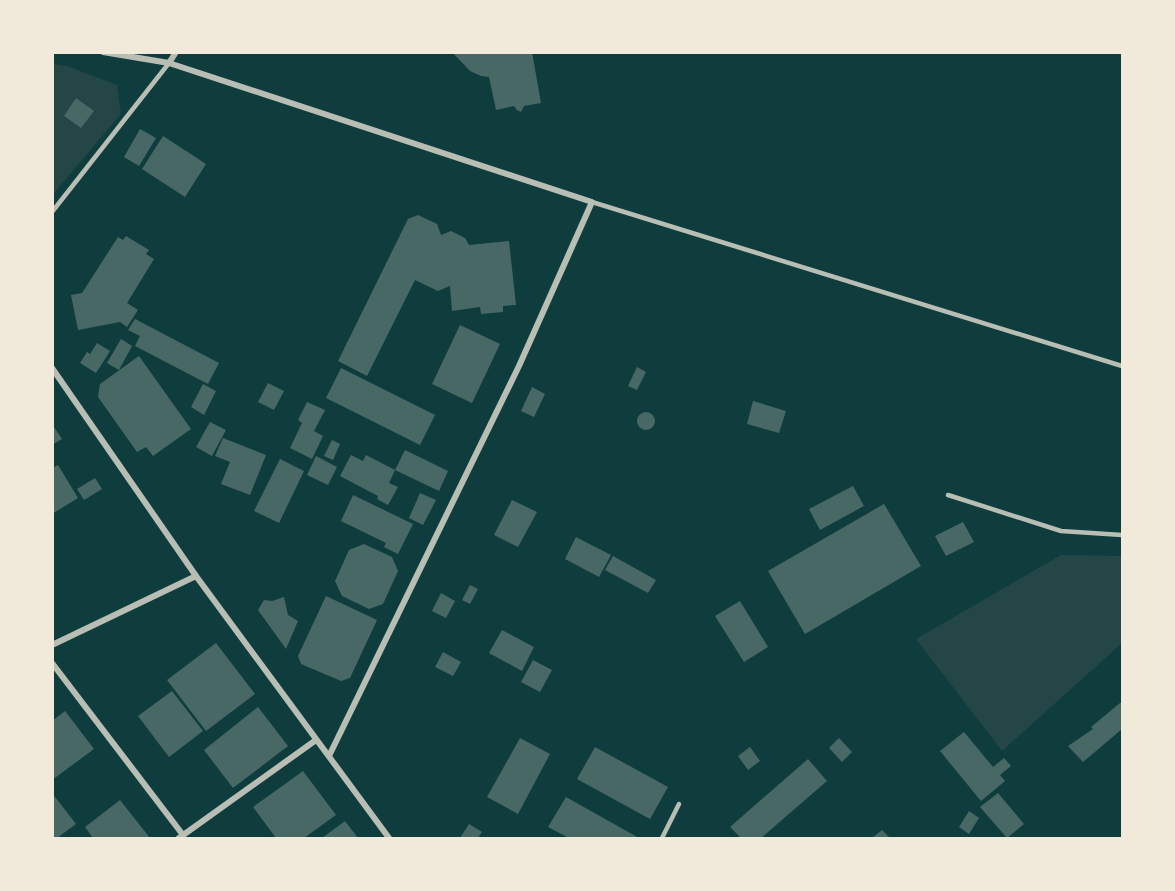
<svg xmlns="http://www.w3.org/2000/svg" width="1175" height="891" viewBox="0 0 1175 891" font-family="'Public Sans',sans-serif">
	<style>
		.green { fill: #244646 }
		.building { fill: #486865 }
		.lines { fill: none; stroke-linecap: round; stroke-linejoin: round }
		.service { stroke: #b8beb3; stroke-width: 4.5 }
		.minor { stroke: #b8beb3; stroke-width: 6 }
	</style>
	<rect width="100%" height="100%" fill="#0f3d3e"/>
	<g class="green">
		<path d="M53,64L67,66L117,85L121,114L53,194Z"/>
		<path d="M1061,555L1122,556V643L1002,751L916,639Z"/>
	</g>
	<g class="building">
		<path d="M452,52H532L541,103L524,106L521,112L517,110L514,106L496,110L489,77L481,76L470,71Z"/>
		<path d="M76,98L94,111L81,128L64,116Z"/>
		<path d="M140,129L156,138L139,166L124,157Z"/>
		<path d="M163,136L206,164L185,197L142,169Z"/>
		<path d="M418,215L437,224L441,235L451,231L465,238L469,245L509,241L516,305L503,306V312L481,314L480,307L452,311L450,286L438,291L415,280L367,376L338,361L408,219Z"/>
		<path d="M126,236L149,250L146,254L154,259L127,303L138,310L127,327L120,322L78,330L71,295L82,293L118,237L123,240Z"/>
		<path d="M135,319L219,363L208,384L135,346L140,336L128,330Z"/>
		<path d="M460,325L500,344L472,403L432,384Z"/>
		<path d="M121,339L132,346L119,370L107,363Z"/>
		<path d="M97,343L110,351L96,373L80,363L87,352L90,354Z"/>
		<path d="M139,356L191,429L153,456L146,447L137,452L98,397L100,384Z"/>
		<path d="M637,367L646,372L637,390L628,386Z"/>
		<path d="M341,368L435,415L420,445L326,398Z"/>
		<path d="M268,383L284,391L274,410L258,402Z"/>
		<path d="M203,384L216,391L204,415L191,407Z"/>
		<path d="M532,387L545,394L534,417L521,411Z"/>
		<path d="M753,401L786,411L779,433L747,424Z"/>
		<path d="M307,402L325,410L314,431L323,436L312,459L290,448L302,423L298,420Z"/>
		<circle cx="646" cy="421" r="9"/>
		<path d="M210,422L226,430L212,456L196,447Z"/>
		<path d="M52,424L62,439L52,445Z"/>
		<path d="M223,438L266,455L250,495L221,484L230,462L215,456Z"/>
		<path d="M332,440L340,444L333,460L324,456Z"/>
		<path d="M405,450L448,471L439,491L395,470Z"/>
		<path d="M351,455L363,461L366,455L395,470L389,483L398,487L388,505L377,499L378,496L340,476Z"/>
		<path d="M316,456L337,467L328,485L307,475Z"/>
		<path d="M280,459L304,471L279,523L254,511Z"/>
		<path d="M58,465L78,498L52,514V468Z"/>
		<path d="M95,478L102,489L84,500L77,489Z"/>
		<path d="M853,486L864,506L820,530L809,509Z"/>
		<path d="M420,493L436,500L423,525L409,518Z"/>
		<path d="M353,495L413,524L398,554L384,547L386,543L341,521Z"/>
		<path d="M512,500L537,512L518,547L494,535Z"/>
		<path d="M884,504L921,566L805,634L768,571Z"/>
		<path d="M963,522L974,542L946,556L935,536Z"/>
		<path d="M576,537L611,555L599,577L565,559Z"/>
		<path d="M364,544L392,557L398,571L383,604L369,609L342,596L335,581L349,550Z"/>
		<path d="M613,556L656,580L648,593L605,570Z"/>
		<path d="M470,585L478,589L470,604L462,600Z"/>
		<path d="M441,593L455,601L446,618L432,611Z"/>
		<path d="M326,596L377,620L350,678L341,681L301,664L298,656Z"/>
		<path d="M284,597L288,615L298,621L286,649L258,610L264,600L272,601Z"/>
		<path d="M740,601L768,647L744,662L715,616Z"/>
		<path d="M502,630L534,647L522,671L489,653Z"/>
		<path d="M216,643L255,694L206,731L167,680Z"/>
		<path d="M443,652L461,662L453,676L435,667Z"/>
		<path d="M533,660L552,670L540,692L521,682Z"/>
		<path d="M172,691L203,731L169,757L138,716Z"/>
		<path d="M1120,703H1122V729L1083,762L1068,746L1093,729L1091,727Z"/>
		<path d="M258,707L288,746L233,788L204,750Z"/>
		<path d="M65,711L94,749L52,780V721Z"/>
		<path d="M964,732L993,767L1004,758L1011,766L1000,775L1005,781L981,801L940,751Z"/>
		<path d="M520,738L550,754L518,814L487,797Z"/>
		<path d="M839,738L852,752L842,762L829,748Z"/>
		<path d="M595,747L668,787L650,819L577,779Z"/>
		<path d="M750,747L760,761L748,770L738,756Z"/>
		<path d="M808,759L827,781L761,838H741L730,827Z"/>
		<path d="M303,771L336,815L304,838H276L253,807Z"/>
		<path d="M52,793L76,824L57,838H52Z"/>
		<path d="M998,793L1024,824L1007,838L980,807Z"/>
		<path d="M566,797L639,838H569L548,827Z"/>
		<path d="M120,800L150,838H93L85,827Z"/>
		<path d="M969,811L979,818L969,834L959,827Z"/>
		<path d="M345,821L358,838H322Z"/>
		<path d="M469,824L482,832L478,838H460Z"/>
		<path d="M882,830L890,838H872Z"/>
	</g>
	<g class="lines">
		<g class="service">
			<path d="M592,202L1122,366"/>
			<path d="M52,212L169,63"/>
			<path d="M948,495L1061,531L1122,535"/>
			<path d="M662,838L679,804"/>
		</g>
		<g class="minor">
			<path d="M103,52L169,63L592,202L519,366L329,756"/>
			<path d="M169,63L176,52"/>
			<path d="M52,368L196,576L389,838"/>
			<path d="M52,645L196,576"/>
			<path d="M52,663L183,835"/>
			<path d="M179,838L316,740"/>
		</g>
	</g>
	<rect width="1175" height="891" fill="none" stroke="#f1e9da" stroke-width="108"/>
</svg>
